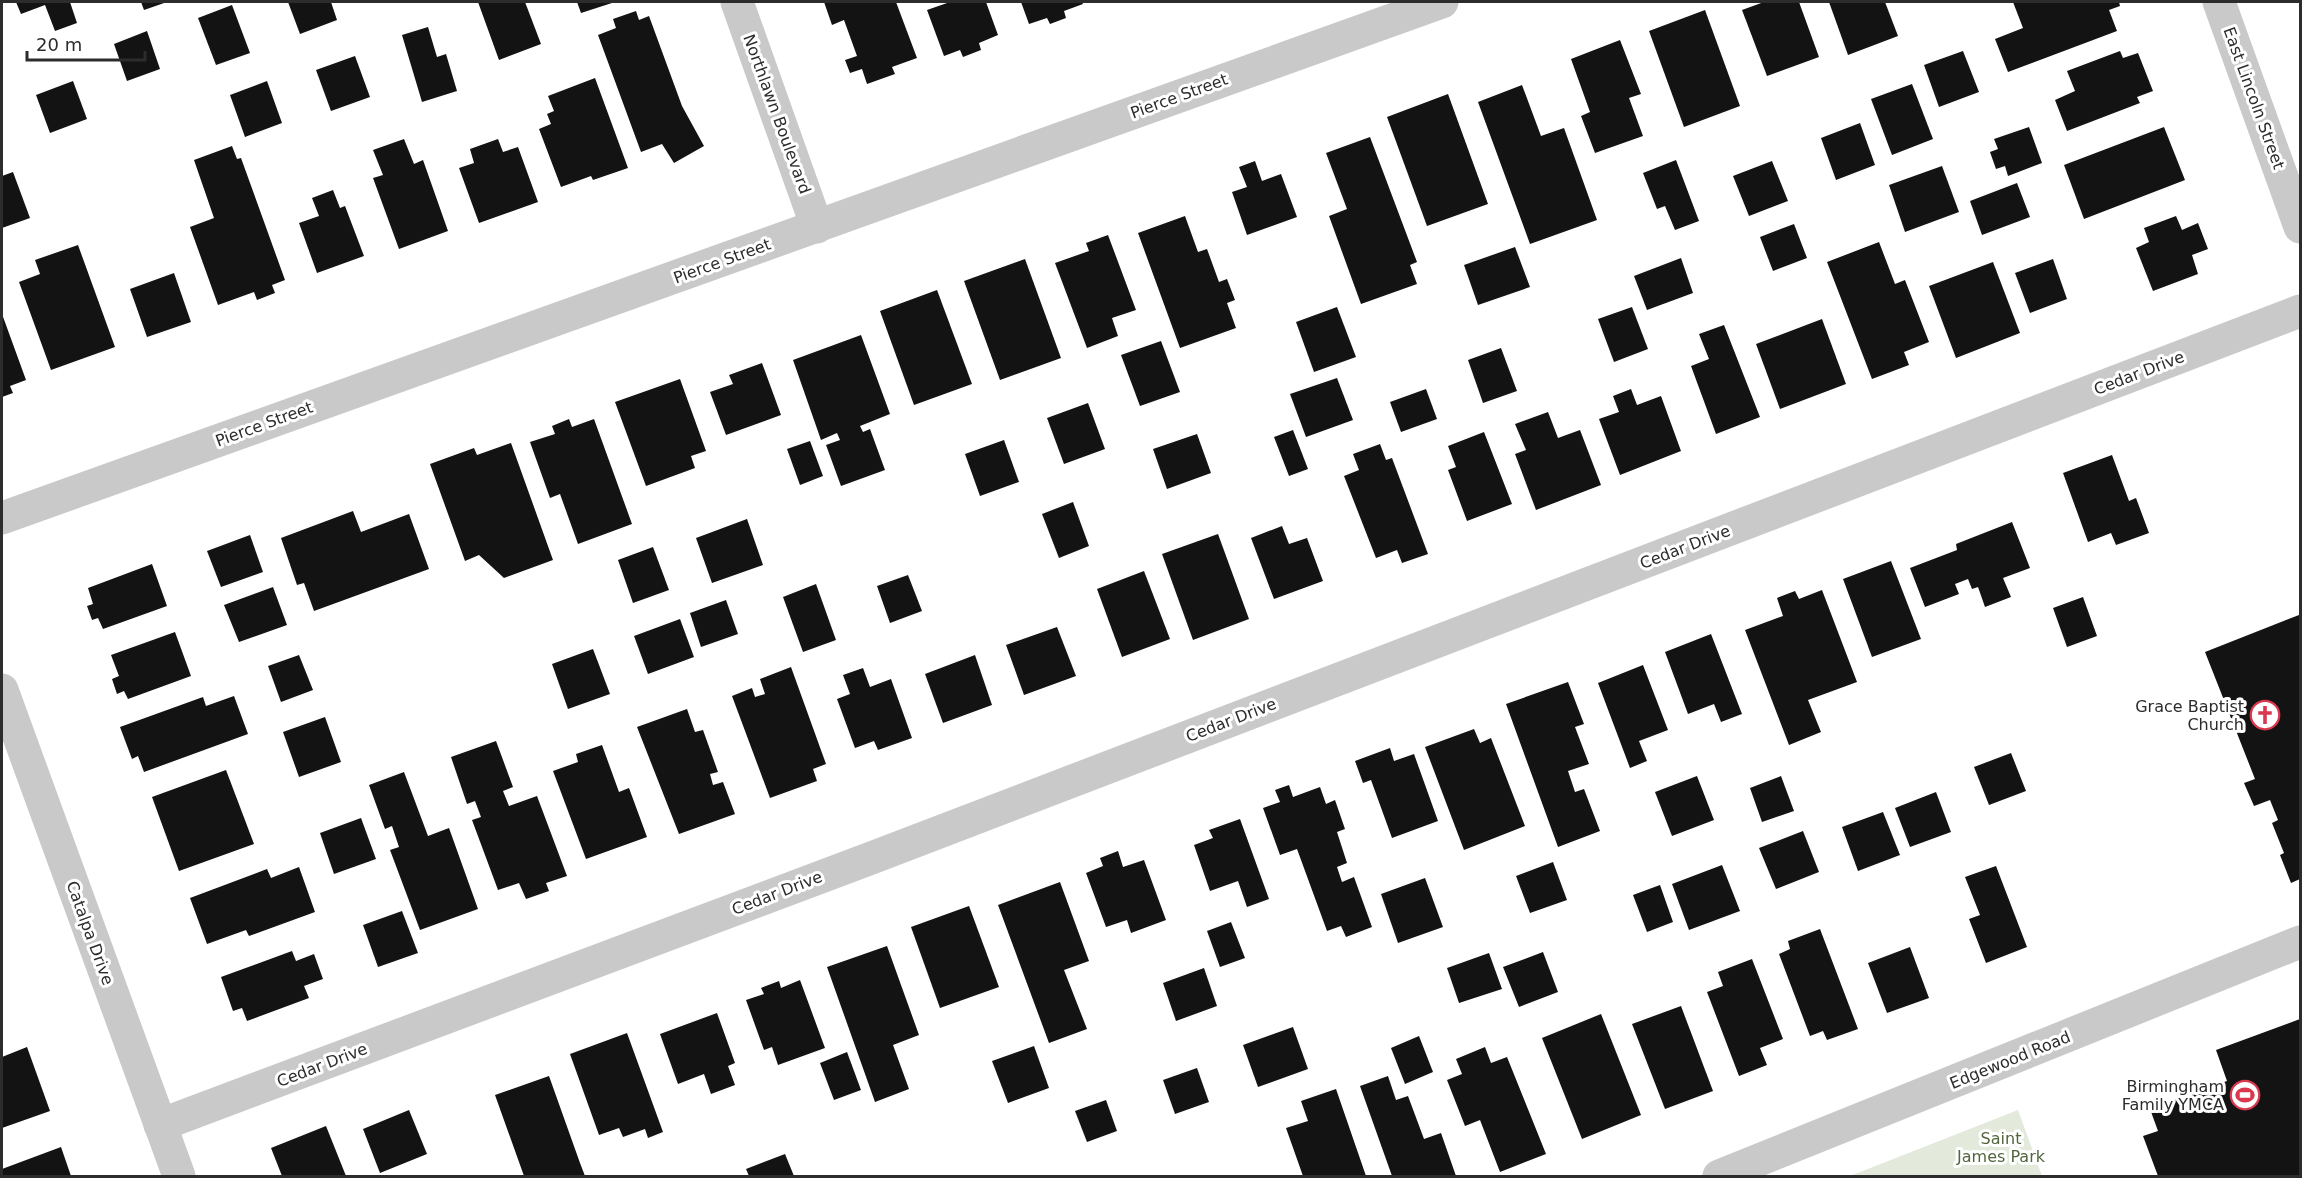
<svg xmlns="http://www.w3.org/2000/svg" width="2302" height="1178" viewBox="0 0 2302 1178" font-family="'DejaVu Sans',sans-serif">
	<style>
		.green { fill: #e3e9db }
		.building { fill: #131313 }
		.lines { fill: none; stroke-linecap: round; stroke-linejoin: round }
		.minor { stroke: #c9c9c9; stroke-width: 33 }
		.tertiary { stroke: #c9c9c9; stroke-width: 33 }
		.labels { text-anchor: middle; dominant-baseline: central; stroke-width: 6; stroke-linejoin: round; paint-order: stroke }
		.street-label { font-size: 16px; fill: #2c2c2c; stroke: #fff }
		.poi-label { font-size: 16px; fill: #2c2c2c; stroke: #fff; text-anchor: end }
		.park-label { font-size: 16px; fill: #52653d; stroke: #fff }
	</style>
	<rect width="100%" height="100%" fill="#fff"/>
	<path class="green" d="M2018,1110L2042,1176H1850Z"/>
	<g class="building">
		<path d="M16,2H70L77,23L55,31L45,5L21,14Z"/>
		<path d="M141,2H167L144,10Z"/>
		<path d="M288,2H331L337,20L300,34Z"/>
		<path d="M478,2H525L541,44L499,60Z"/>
		<path d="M577,2H615L581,13Z"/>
		<path d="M824,2H896L917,58L892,67L895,74L867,84L862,69L850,73L845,60L857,56L844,20L832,25Z"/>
		<path d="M950,2H986L998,35L979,43L981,50L963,57L960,50L944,56L927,10Z"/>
		<path d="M1021,2H1082L1083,4L1064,11L1066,18L1050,24L1047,18L1029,24Z"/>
		<path d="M1764,2H1799L1819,57L1767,76L1742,10Z"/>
		<path d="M1829,2H1885L1898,36L1848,55Z"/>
		<path d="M2013,2H2119L2120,6L2109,10L2117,31L2008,72L1995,39L2023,28Z"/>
		<path d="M232,5L250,53L216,65L198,18Z"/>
		<path d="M1705,10L1740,106L1684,127L1649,31Z"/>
		<path d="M636,11L639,20L649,16L682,106L704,146L674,163L662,144L641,152L598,35L616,28L613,19Z"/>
		<path d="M428,27L437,57L446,54L457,91L422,102L402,35Z"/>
		<path d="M147,31L160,69L127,81L114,44Z"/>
		<path d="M1620,40L1641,94L1629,98L1643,136L1595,153L1581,116L1590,112L1571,59Z"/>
		<path d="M1963,51L1979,92L1939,107L1924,65Z"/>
		<path d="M2120,51L2123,58L2138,53L2153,91L2137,97L2140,103L2067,131L2055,100L2075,91L2067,71Z"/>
		<path d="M355,56L370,97L331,111L316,70Z"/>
		<path d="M595,78L628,168L593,180L591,176L561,187L539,129L551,124L547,114L554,111L548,96Z"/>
		<path d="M73,81L87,119L50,133L36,95Z"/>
		<path d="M267,81L282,123L245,137L230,95Z"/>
		<path d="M1912,84L1933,139L1892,155L1871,99Z"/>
		<path d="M1522,85L1541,136L1564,128L1597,220L1530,244L1478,102Z"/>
		<path d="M1448,94L1488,204L1427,226L1387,117Z"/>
		<path d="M1860,123L1875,165L1836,180L1821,138Z"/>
		<path d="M2029,127L2042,163L2008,176L2005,166L1996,169L1990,152L1998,149L1994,139Z"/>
		<path d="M2164,127L2185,180L2084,219L2064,165Z"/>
		<path d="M1370,137L1417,262L1410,265L1417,284L1361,304L1329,216L1347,209L1326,153Z"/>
		<path d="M404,139L414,164L423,160L448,231L399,249L373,178L383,175L373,150Z"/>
		<path d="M498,139L503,152L518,147L538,202L479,223L459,168L474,163L470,149Z"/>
		<path d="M232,146L237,159L241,158L285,280L272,285L275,293L257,300L254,292L218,305L190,227L214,218L194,160Z"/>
		<path d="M1676,160L1699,221L1675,230L1665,206L1657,209L1643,173Z"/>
		<path d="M1255,161L1262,181L1281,174L1297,217L1247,235L1232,192L1247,187L1239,167Z"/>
		<path d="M1772,161L1788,201L1749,216L1733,176Z"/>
		<path d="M1942,166L1959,212L1905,232L1889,185Z"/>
		<path d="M13,172L30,218L2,228V176Z"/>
		<path d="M2017,183L2030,217L1982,235L1970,201Z"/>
		<path d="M333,190L340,208L345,206L364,256L317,273L299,223L319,216L312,198Z"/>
		<path d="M1185,216L1198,252L1207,249L1219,282L1227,279L1235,300L1227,303L1236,328L1180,348L1138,233Z"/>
		<path d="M2176,216L2182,230L2198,223L2208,249L2192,255L2198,274L2153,291L2136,248L2149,242L2144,228Z"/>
		<path d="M1794,224L1807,258L1773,271L1760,237Z"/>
		<path d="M1108,235L1136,310L1112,318L1118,336L1087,348L1055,263L1089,251L1086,243Z"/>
		<path d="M1879,242L1895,284L1905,280L1929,342L1904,352L1909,365L1872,379L1827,262Z"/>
		<path d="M78,245L115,347L51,370L19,282L40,274L35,260Z"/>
		<path d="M1515,247L1530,287L1478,305L1464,265Z"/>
		<path d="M1681,258L1693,293L1647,310L1634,276Z"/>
		<path d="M1025,259L1061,358L1000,380L964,281Z"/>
		<path d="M2053,259L2067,299L2030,313L2015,273Z"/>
		<path d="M1993,262L2020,333L1956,358L1929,286Z"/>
		<path d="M174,273L191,322L147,337L130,289Z"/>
		<path d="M937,290L972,384L914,405L880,311Z"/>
		<path d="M1337,307L1356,357L1314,372L1296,322Z"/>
		<path d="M1632,307L1648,349L1614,362L1598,319Z"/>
		<path d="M2,314L26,380L10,386L13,393L2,397Z"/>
		<path d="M1822,319L1846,384L1780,409L1756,344Z"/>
		<path d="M1724,325L1760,417L1716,434L1691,366L1709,359L1699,334Z"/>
		<path d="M861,335L890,414L860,426L863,432L870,429L885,470L841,486L826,445L840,440L837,433L821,440L793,360Z"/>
		<path d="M1161,341L1180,392L1140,406L1121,355Z"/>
		<path d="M1501,348L1517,391L1483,403L1468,360Z"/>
		<path d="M762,363L781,415L726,435L710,392L733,384L729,375Z"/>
		<path d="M1337,378L1353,420L1306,437L1290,394Z"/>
		<path d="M680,379L706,451L691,456L695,468L646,486L615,402Z"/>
		<path d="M1426,389L1437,419L1401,432L1390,402Z"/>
		<path d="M1631,389L1637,405L1661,396L1681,451L1620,475L1599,419L1619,412L1613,396Z"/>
		<path d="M1088,403L1105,449L1064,464L1047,418Z"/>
		<path d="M1548,412L1558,438L1580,430L1601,485L1536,510L1515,454L1526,450L1515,424Z"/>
		<path d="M569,419L572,427L594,419L632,524L578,544L560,494L550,498L530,442L555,434L552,426Z"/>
		<path d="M1293,430L1308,469L1289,476L1274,437Z"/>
		<path d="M1484,432L1512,504L1467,521L1448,470L1456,467L1448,446Z"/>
		<path d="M1197,434L1211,473L1167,489L1153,449Z"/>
		<path d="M1004,440L1019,482L980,496L965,454Z"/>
		<path d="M810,441L823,476L800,485L787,449Z"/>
		<path d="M511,443L553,560L504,578L479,555L465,561L430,464L474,448L477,455Z"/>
		<path d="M1380,444L1386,460L1392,458L1428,554L1402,563L1397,550L1376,558L1344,476L1359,470L1353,454Z"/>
		<path d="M2112,455L2129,501L2136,498L2149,533L2116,545L2111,533L2088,542L2063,473Z"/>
		<path d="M1073,502L1089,546L1059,558L1042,514Z"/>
		<path d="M353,511L361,532L409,514L429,569L314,611L304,583L297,585L281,538Z"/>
		<path d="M747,519L763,565L712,583L696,538Z"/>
		<path d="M2012,522L2030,568L2003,578L2011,597L1985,607L1978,587L1972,589L1968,579L1955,584L1959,594L1925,607L1910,568L1957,550L1956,544Z"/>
		<path d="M1282,526L1289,544L1307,538L1323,581L1274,599L1251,538Z"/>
		<path d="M1218,534L1249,619L1193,640L1162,554Z"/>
		<path d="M250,535L263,572L221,587L207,551Z"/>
		<path d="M653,547L669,590L633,603L618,560Z"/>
		<path d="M1891,561L1921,639L1872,657L1843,579Z"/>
		<path d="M152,564L167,606L103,629L98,618L92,620L87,606L93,604L88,588Z"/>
		<path d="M1144,571L1170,639L1122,657L1097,589Z"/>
		<path d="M908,575L922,611L890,623L877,586Z"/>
		<path d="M816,584L836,640L803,652L783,597Z"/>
		<path d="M273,587L287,625L239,642L224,605Z"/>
		<path d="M1822,590L1857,682L1808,700L1821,732L1789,745L1745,630L1783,616L1777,598L1795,591L1799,599Z"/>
		<path d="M2083,597L2097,636L2067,647L2053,608Z"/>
		<path d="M726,600L738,634L701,647L690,613Z"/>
		<path d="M2299,615L2300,879L2291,883L2280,855L2284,853L2272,823L2278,820L2270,800L2254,806L2244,783L2255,779L2205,652Z"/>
		<path d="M680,619L694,657L648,674L634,636Z"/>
		<path d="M1057,627L1076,676L1024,695L1006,645Z"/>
		<path d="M175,632L191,676L128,699L124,691L117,694L112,679L119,676L111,655Z"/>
		<path d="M1711,634L1742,714L1721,722L1714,704L1688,714L1665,652Z"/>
		<path d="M593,649L610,694L568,709L552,664Z"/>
		<path d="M299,655L313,690L281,702L268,666Z"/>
		<path d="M975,655L992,705L943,723L925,674Z"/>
		<path d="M1643,665L1668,730L1639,741L1647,761L1630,768L1598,683Z"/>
		<path d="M791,667L826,764L813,769L817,781L770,798L732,696L752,688L755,697L765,694L760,679Z"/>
		<path d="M863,668L870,687L891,679L912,738L878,750L874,741L855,748L837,699L850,694L843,675Z"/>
		<path d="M1568,682L1584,724L1575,727L1589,764L1568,771L1575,792L1584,789L1600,831L1558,847L1506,704Z"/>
		<path d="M234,696L248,734L144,772L138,756L132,759L120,727L203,697L206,706Z"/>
		<path d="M687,709L695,732L703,730L718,772L710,774L713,785L723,782L735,814L679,834L637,727Z"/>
		<path d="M325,717L341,762L299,777L283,732Z"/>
		<path d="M1474,729L1480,743L1491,738L1525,826L1464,850L1425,747Z"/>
		<path d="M496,741L513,787L503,791L509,806L537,796L567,876L546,883L549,891L526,899L519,883L498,890L472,820L481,817L475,801L467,804L451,757Z"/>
		<path d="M602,745L619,792L629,788L647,837L586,859L553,771L578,762L576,754Z"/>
		<path d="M1390,748L1394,761L1414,754L1438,821L1392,838L1371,780L1363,783L1355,761Z"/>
		<path d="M2011,753L2026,791L1989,805L1974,767Z"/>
		<path d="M226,770L254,844L179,871L152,797Z"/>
		<path d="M404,772L428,836L449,828L478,909L420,930L390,850L399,847L392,826L385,829L369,785Z"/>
		<path d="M1697,776L1714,820L1672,836L1655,792Z"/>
		<path d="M1781,776L1794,811L1762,822L1750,788Z"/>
		<path d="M1289,785L1293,797L1320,787L1326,804L1335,800L1345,829L1337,832L1347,863L1337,867L1342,882L1354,877L1372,927L1346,937L1341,926L1327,931L1297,849L1280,855L1263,808L1280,802L1275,790Z"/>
		<path d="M1936,792L1951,832L1910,847L1895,808Z"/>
		<path d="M1883,812L1900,855L1858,871L1842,827Z"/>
		<path d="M361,818L376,859L334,874L320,833Z"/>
		<path d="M1240,819L1269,899L1247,907L1238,881L1210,891L1194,845L1213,838L1209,830Z"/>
		<path d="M1803,831L1819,872L1776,889L1759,848Z"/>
		<path d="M1118,851L1123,867L1144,860L1166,920L1131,933L1127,920L1106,927L1086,873L1103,866L1100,858Z"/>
		<path d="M1553,862L1567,900L1530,913L1516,876Z"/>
		<path d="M1722,865L1740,911L1689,930L1672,884Z"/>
		<path d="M1996,866L2027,947L1986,963L1969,919L1980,915L1965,877Z"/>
		<path d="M299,867L315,912L249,936L246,930L207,944L190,898L267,869L271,878Z"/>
		<path d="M1425,878L1443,927L1398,943L1381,894Z"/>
		<path d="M1060,882L1089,961L1064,970L1087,1029L1049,1043L998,905Z"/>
		<path d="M1660,885L1673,922L1647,932L1633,895Z"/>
		<path d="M969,906L999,987L940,1008L911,927Z"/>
		<path d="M402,911L418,953L378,967L363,925Z"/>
		<path d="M1231,922L1245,958L1220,967L1207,931Z"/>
		<path d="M1820,929L1858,1029L1827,1040L1823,1031L1810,1036L1779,954L1790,949L1788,941Z"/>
		<path d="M887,946L919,1035L893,1045L909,1089L875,1102L827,967Z"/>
		<path d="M1910,947L1929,998L1887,1013L1868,963Z"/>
		<path d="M292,951L296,961L314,954L323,979L304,986L309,998L247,1021L242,1008L233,1011L221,977Z"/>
		<path d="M1543,952L1558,992L1519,1007L1503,967Z"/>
		<path d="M1489,953L1502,989L1459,1003L1447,968Z"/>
		<path d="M1752,959L1783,1039L1760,1048L1767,1065L1739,1076L1707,992L1723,986L1718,972Z"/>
		<path d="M1204,968L1217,1006L1176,1021L1163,983Z"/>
		<path d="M800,980L825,1048L778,1065L772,1047L764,1050L746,1000L764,994L761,988L779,981L781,988Z"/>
		<path d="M1681,1006L1713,1091L1665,1109L1632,1024Z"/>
		<path d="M717,1013L735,1063L728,1066L735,1085L711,1094L704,1074L678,1084L660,1034Z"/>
		<path d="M1601,1014L1641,1115L1582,1139L1542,1038Z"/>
		<path d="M2300,1019V1176H2158L2143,1136L2158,1131L2150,1109L2227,1081L2216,1050Z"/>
		<path d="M1293,1027L1308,1069L1258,1087L1243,1045Z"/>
		<path d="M627,1033L663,1132L648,1138L645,1129L623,1137L619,1128L599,1135L570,1054Z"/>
		<path d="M1419,1036L1433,1072L1405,1084L1391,1048Z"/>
		<path d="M1034,1046L1049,1088L1008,1103L992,1061Z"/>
		<path d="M27,1047L50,1111L2,1128V1057Z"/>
		<path d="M1485,1047L1491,1063L1507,1057L1546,1154L1500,1172L1480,1120L1465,1126L1447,1080L1462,1074L1456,1059Z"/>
		<path d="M847,1052L861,1090L834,1100L820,1063Z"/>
		<path d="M1197,1068L1209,1102L1175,1114L1163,1080Z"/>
		<path d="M549,1076L580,1163L585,1176H524L495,1095Z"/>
		<path d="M1388,1076L1396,1100L1408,1096L1424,1139L1441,1133L1456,1176H1392L1360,1086Z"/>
		<path d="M1336,1089L1366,1176H1303L1286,1128L1308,1121L1301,1101Z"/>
		<path d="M1106,1100L1117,1131L1087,1142L1075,1111Z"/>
		<path d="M409,1110L427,1154L380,1173L363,1129Z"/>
		<path d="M326,1126L346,1176H282L271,1148Z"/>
		<path d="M61,1147L71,1176H2V1169Z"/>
		<path d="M785,1154L794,1176H749L746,1169Z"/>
	</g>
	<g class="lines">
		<g class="minor">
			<path d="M737,2L817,227"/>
			<path d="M2,518L1442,2"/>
			<path d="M2,690L179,1176"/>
			<path d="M160,1125L874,857L2300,311"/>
			<path d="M1719,1176L2300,942"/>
		</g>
		<path class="tertiary" d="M2219,2L2300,227"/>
	</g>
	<defs>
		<g id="church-ring" transform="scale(1.5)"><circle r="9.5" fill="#fff" stroke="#d9384f" stroke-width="1.5"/><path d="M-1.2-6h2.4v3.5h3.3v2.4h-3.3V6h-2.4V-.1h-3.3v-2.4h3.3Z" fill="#d9384f"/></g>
		<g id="stadium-ring" transform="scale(1.5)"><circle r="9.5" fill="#fff" stroke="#d9384f" stroke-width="1.5"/><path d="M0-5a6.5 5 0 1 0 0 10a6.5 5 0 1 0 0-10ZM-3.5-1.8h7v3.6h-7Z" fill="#d9384f"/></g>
	</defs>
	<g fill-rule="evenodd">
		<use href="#church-ring" x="2265" y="715"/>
		<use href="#stadium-ring" x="2245" y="1095"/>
	</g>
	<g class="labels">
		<g class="street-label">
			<text transform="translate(1179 96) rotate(-20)">Pierce Street</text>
			<text transform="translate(2254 98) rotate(70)">East Lincoln Street</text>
			<text transform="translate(777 114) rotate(70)">Northlawn Boulevard</text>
			<text transform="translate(722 261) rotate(-20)">Pierce Street</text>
			<text transform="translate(2139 373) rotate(-21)">Cedar Drive</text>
			<text transform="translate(264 424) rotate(-20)">Pierce Street</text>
			<text transform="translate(1685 547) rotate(-21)">Cedar Drive</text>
			<text transform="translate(1231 720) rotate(-21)">Cedar Drive</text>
			<text transform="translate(777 893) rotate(-21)">Cedar Drive</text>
			<text transform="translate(90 933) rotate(70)">Catalpa Drive</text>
			<text transform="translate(2010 1060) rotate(-22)">Edgewood Road</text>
			<text transform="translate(322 1065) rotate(-21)">Cedar Drive</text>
		</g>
		<g class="poi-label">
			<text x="2244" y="706">Grace Baptist<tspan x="2244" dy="18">Church</tspan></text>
			<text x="2224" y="1086">Birmingham<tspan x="2224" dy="18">Family YMCA</tspan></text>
		</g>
		<g class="park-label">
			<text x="2001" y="1138">Saint<tspan x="2001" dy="18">James Park</tspan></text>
		</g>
	</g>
	<rect width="2302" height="1178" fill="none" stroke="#2c2c2c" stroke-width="6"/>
	<path d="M27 51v9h118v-9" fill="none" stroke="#2c2c2c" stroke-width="3"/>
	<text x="36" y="51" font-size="18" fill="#2c2c2c" stroke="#ffffff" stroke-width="4.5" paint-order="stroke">20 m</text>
</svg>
